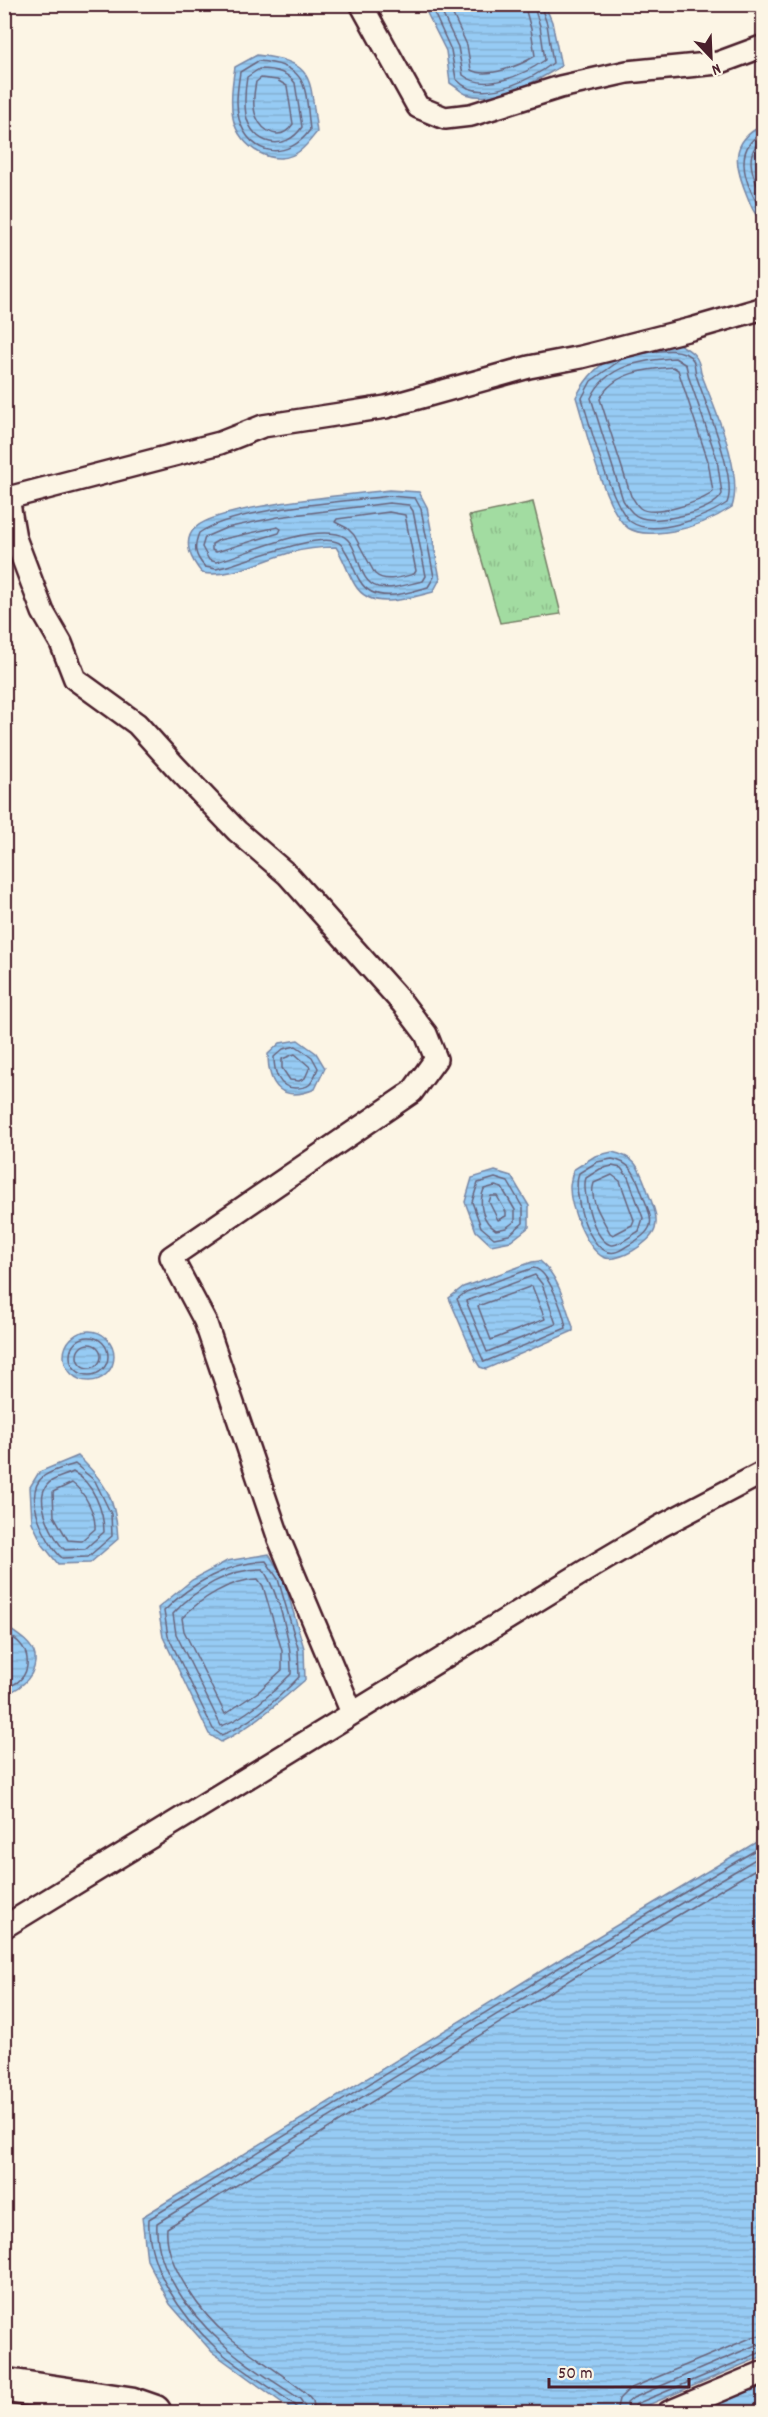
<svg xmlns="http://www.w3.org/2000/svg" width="768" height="2417" viewBox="0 0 768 2417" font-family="Dekko,sans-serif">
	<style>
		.park { fill: url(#park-tufts); stroke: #767e66; stroke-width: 1.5 }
		.water { fill: url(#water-rules); stroke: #7886a4; stroke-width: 1.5 }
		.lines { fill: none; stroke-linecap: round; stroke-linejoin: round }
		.shore { stroke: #68647b; stroke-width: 1.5 }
		.minor-casing { stroke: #4a1f2b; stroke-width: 26 }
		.trunk-casing { stroke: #4a1f2b; stroke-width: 38 }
		.minor { stroke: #fcf5e5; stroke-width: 21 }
		.trunk { stroke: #fcf5e5; stroke-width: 33 }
	</style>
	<defs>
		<pattern id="park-tufts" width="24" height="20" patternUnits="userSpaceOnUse" patternTransform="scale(1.5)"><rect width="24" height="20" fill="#a2dca1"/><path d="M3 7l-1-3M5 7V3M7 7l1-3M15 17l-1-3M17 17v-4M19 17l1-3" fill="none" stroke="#8dbc8b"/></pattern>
		<pattern id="water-rules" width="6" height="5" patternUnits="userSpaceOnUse" patternTransform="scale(1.5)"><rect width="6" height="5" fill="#96cbf4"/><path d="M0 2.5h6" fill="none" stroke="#83aed1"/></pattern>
	</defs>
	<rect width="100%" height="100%" fill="#fcf5e5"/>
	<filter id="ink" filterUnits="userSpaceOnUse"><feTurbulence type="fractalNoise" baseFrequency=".0167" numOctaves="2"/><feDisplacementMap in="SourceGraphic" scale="12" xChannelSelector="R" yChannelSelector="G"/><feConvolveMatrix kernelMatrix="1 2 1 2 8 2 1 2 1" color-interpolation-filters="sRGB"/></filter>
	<g filter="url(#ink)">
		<path class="park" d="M533,502L561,614L500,623L469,516Z"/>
		<g class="water">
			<path d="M423,5H545L552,22L561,66C536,82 497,104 466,94C461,92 455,86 450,83L446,51Z"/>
			<path d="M257,55C317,62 309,79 317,132C312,138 307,145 301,150C276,171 238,147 233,118C230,101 232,84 235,67Z"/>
			<path d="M763,125V221C755,217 751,206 748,198C735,166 728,142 763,125Z"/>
			<path d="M679,344C693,352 699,356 701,373C714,408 744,471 732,507C714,519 695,527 673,531C659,533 641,536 628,528C605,512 585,426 576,397C599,352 632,347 679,344Z"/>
			<path d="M389,490L419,492L427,507L440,579L433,592C408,598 371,612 355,585C347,572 344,559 336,547C320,547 304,549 289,553C260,561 231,578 202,573C192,561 181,542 195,528C219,505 351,495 389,490Z"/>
			<path d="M298,1040L316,1053L325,1068L315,1089C282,1103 268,1086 268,1054L280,1043Z"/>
			<path d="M612,1152C636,1157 639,1167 647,1189C651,1202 659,1215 655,1229C651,1243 617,1264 603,1257C586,1248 570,1207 570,1188C570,1182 572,1176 573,1170L595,1156Z"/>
			<path d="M495,1171L511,1176L529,1206V1227L511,1241L491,1245L476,1231L465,1202L472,1178Z"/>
			<path d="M540,1261C559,1276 565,1305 573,1327V1331L486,1369L480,1367L476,1361L449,1298L463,1287L532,1262Z"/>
			<circle cx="89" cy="1356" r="25"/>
			<path d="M78,1456C106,1483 116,1499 118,1539L90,1563L58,1564L43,1545L32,1522L30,1487L39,1472Z"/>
			<path d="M269,1554L283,1577L304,1648L305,1680C278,1703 253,1726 221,1742L209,1734L163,1637L158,1608L192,1580L227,1561Z"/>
			<path d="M8,1628C17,1634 33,1644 35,1656C37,1674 22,1688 8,1693L5,1692L4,1629Z"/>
			<path d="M763,1838V2356L632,2412H295L212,2352L170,2304L147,2260L142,2217L572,1952Z"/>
			<path d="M763,2384V2412H699Z"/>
		</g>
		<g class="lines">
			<g class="shore">
				<path d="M430,4L451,50L456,79C459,82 464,86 468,88C493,98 534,78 553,63L547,24L540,4"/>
				<path d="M438,4L458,47L463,75C485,93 525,74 545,60L540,26L533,4"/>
				<path d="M448,4L467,45L471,70C487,79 521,65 535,56L531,29L524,4"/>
				<path d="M258,61C309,65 305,86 310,130C288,161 250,157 239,119C235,104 238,86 240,72Z"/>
				<path d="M259,69C272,69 287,71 295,83L302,127C285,153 252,145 246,115C244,102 245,89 247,77Z"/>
				<path d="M261,78L277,80L287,86L293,124C281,142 263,133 256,116C252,106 254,92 256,82Z"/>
				<path d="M764,132C729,149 747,189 764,214"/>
				<path d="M764,140C740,152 755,182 764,200"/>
				<path d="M675,358L686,365L689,378L717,459L722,494C714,512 656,525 639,517C631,514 627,506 623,500L591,398C606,365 642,360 675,358Z"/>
				<path d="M622,359L591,381L582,398C589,423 612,508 631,522C654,538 706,517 727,503C738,478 705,403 696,375C695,371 695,364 693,360C684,346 658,351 645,353"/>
				<path d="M673,367L678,370L708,461L713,492C702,502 653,518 640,508C636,505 634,499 631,496L600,399C613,372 647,369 673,367Z"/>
				<path d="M389,496L415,498L421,509L434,577L428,587C407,593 374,605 360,581C354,572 352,561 346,552C344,549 342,543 337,542C315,533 242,563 216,569L205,567C195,556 193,548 199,533C235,508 341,502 389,496Z"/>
				<path d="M389,503L409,505L413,511L426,576L423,581C408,584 393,590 378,587C354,581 362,538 337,534C300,528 252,552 216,562L209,560L202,547L205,537L226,528L278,517Z"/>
				<path d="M389,512L405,515L416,571L414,574C402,577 385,583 375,574L354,535L347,528L335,522L337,519Z"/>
				<path d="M278,527L281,529L279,533L216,552L212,550V544L219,540Z"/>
				<path d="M296,1046L312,1057L318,1068C316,1073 313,1082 309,1085C305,1088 300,1088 295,1088C278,1088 274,1071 274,1057L283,1049Z"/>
				<path d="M295,1054L310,1067L305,1078L299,1081L290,1080L282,1068V1059Z"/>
				<path d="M612,1159C630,1162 635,1173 641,1190C652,1221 660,1228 627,1246C621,1250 614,1255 606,1251C586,1243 572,1192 579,1173L597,1162Z"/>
				<path d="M612,1166L621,1168L628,1177L643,1218L639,1231C632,1235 621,1244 613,1245C595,1246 581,1191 586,1178L600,1169Z"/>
				<path d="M612,1175L620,1181L634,1220L632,1225L613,1235L610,1233C603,1219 588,1199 594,1183Z"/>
				<path d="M495,1178L508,1182L523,1208V1223L509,1235L494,1238L481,1227L472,1202L478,1183Z"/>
				<path d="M495,1186L502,1188L515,1210V1221L506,1228L496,1230C482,1221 478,1204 484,1189Z"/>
				<path d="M491,1196H497L506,1212V1216L498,1220L489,1202Z"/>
				<path d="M533,1268C548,1268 564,1314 566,1328L484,1362L457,1299L466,1292Z"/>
				<path d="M535,1275L542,1284L556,1324L487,1352L466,1301Z"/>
				<path d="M532,1286L545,1319L491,1340L478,1306Z"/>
				<circle cx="89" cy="1356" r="19"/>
				<circle cx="89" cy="1356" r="12"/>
				<path d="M75,1464L95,1481L111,1514L112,1536L88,1557L62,1558C46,1544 21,1493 44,1476C52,1470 66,1467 75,1464Z"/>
				<path d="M73,1472C93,1482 104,1511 104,1532L85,1549L65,1550C53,1539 34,1500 47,1485C52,1478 66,1476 73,1472Z"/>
				<path d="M72,1483C85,1492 96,1514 95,1529L81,1541L68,1540L54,1516L53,1492Z"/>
				<path d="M266,1561L278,1579L298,1648L299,1677C280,1697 246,1727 221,1735L213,1729L168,1636L164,1611C191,1583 228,1563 266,1561Z"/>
				<path d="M263,1569C279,1594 292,1644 291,1674C275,1691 244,1719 221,1726L176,1634L173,1614C194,1590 230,1568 263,1569Z"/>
				<path d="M258,1579L263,1586L282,1651V1670L258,1692L225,1714L184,1631L182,1618C201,1598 230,1580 258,1579Z"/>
				<path d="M4,1634C36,1643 34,1684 4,1687"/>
				<path d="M298,2412L295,2405C270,2386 239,2369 216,2348C182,2316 146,2267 149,2219L576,1957L764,1845"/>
				<path d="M306,2412L304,2405L300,2399C274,2381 244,2364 221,2342C190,2314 154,2267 157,2223L579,1964L764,1854"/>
				<path d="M315,2412L313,2401L307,2394C282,2373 254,2357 229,2337C202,2315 164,2264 167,2228L584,1971L764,1864"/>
				<path d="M616,2412L619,2399L629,2389L753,2337L764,2335"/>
				<path d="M625,2412L627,2403L633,2398L756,2345L764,2344"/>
				<path d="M632,2412L636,2404L764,2351"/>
			</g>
			<g class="minor-casing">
				<g id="minor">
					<path d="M361,4L418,107L445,118L471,115L560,87L627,72L718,63L764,46"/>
					<path d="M8,498L15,538L43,612L61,643L75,679L137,724L175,766L237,831L288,875L403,1004L426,1034L436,1059L412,1092L171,1257L205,1321L279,1539L352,1713"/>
					<path d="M4,499L220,443L263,426L386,407L529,367L581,357L691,329L764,308"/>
					<path d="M4,1927L585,1571L661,1526L764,1472"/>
					<path d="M669,2412L764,2372"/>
				</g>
			</g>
			<g class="trunk-casing">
				<path id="trunk" d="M4,2385L131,2404L154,2412"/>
			</g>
			<use href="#minor" class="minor"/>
			<use href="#trunk" class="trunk"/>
		</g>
	</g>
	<rect width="768" height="2417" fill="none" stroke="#fcf5e5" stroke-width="24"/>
	<rect x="12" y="12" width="744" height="2393" fill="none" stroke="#4a1f2b" stroke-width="2" filter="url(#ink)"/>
	<g transform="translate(711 57) rotate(157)" stroke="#fcf5e5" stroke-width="4.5" paint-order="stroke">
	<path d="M0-4.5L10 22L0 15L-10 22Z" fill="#4a1f2b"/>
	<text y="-9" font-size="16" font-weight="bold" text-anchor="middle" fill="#4a1f2b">N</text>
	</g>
	<path d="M549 2378v9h140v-9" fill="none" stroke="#4a1f2b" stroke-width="3"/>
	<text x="558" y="2378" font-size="18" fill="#4a1f2b" stroke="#fcf5e5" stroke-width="4.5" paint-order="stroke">50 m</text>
</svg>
